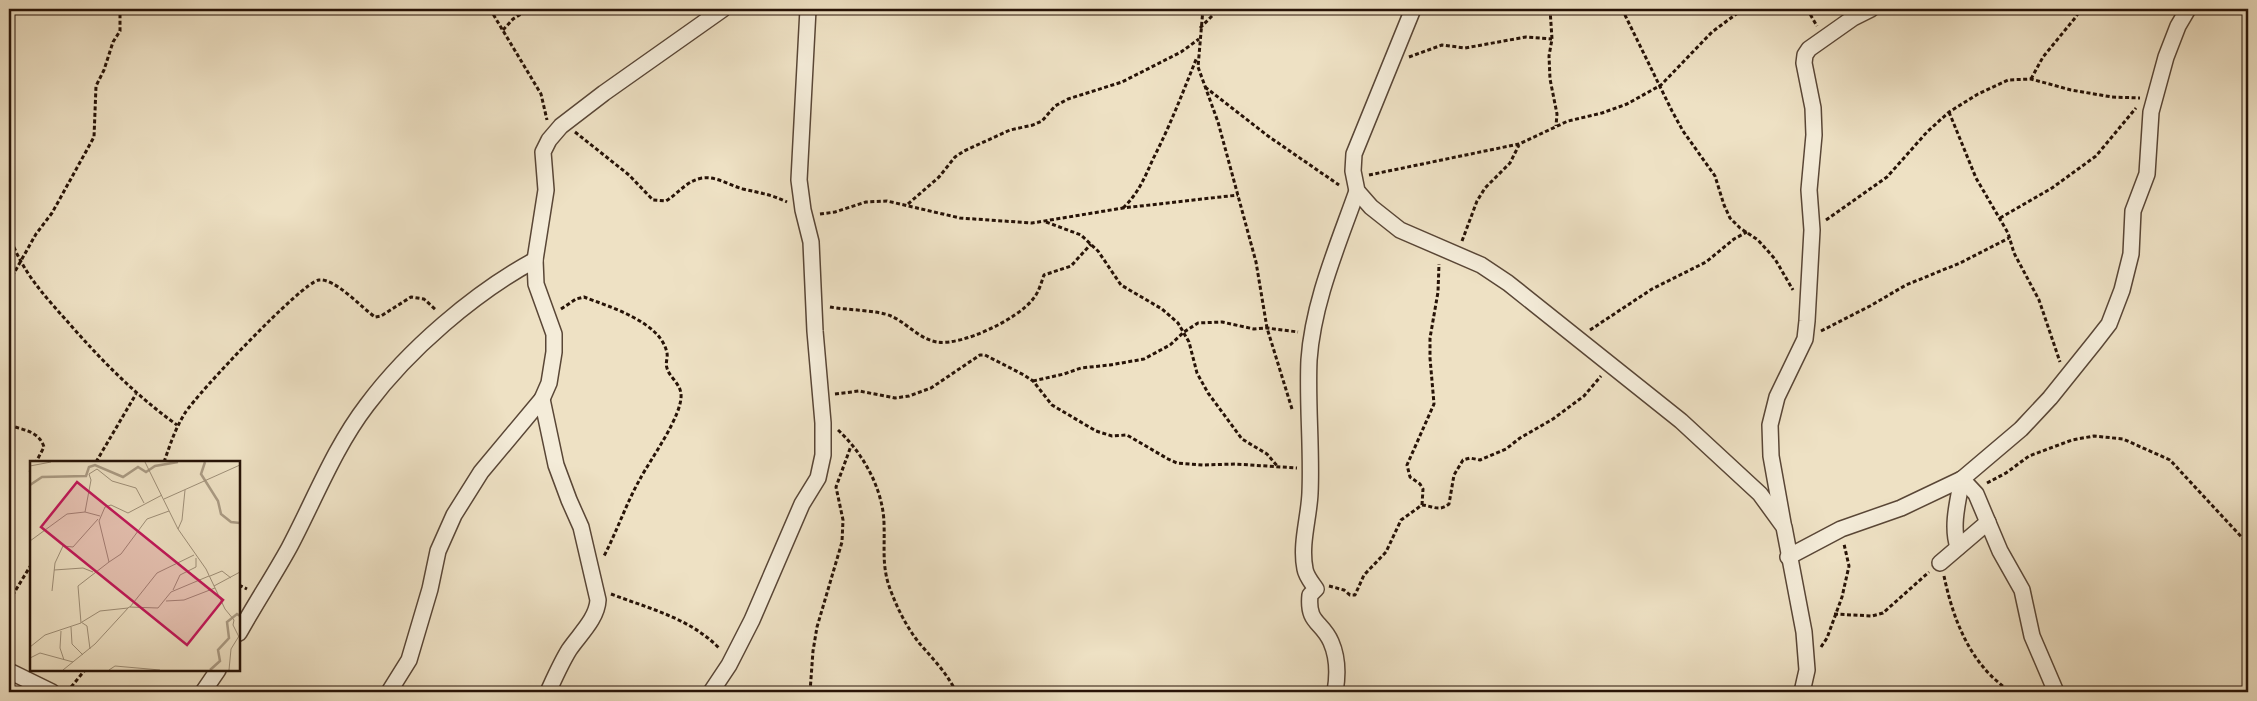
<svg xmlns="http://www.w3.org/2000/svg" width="2257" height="701" viewBox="0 0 2257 701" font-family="'EB Garamond',serif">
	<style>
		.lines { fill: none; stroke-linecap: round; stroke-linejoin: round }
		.street-casing { stroke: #594636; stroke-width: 18 }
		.path { stroke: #271307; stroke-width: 3; stroke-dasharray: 4 2.5; stroke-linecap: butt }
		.street { stroke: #f4ecd9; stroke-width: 15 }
		.inset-river { fill: none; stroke: #aa9b84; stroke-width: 2.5 }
		.inset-road { fill: none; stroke: #9e8f78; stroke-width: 1 }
		.view { fill: #c2185b; fill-opacity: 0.15; stroke: #c2185b; stroke-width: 2.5 }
		.inset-edge { fill: none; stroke: #271307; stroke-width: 2.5 }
	</style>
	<rect width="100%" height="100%" fill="#eee1c4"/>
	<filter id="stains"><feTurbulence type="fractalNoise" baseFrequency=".004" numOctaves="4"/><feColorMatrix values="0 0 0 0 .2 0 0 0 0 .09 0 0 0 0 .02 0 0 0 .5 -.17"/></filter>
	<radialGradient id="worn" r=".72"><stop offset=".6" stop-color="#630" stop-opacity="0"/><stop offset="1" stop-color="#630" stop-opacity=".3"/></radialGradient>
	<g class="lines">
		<g class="street-casing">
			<g id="street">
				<path d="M1413,9L1354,154L1353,171L1357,191L1371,207L1400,230L1481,265L1508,283L1681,421L1760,494L1784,527L1804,632L1807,670L1802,692"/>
				<path d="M542,399L556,465L569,500L581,527L598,600C597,619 579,635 569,650C561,663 554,679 548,692"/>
				<path d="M1962,479L1976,494L2000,551L2022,590L2032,636L2056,692"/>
				<path d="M1783,523L1771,456L1770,425L1777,397L1805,339L1807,321L1812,230L1809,190L1814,135L1813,108L1804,63L1805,55L1809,49L1853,18L1871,9"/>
				<path d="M1958,547C1951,526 1958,501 1962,479"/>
				<path d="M1788,557L1841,529L1901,508L1962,479L2021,429L2050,398L2095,342L2109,324L2122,290L2131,254L2133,211L2147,174L2151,112L2166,57L2178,26L2188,9"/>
				<path d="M1940,563L1988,522"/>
				<path d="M239,633C255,604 273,577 289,548C314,501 334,448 367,405C408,350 474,293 535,260"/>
				<path d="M9,671L52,692"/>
				<path d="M203,692L218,670"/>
				<path d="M389,692L409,660L430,589L438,551L454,515L481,472L542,399L549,383L554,352V334L536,284L535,260L546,190L543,152L549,140L561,126L604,93L723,9"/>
				<path d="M711,692L729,665L752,620L802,504L818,478L823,455V423L815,331L811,242L803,210L799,180L808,9"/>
				<path d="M1335,692C1338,675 1338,658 1331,642C1322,621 1307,624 1310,595L1316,589C1312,583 1306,576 1305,569C1300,544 1309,518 1310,493C1312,449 1307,404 1309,360C1313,302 1338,245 1357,191"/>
			</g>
		</g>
		<g class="path">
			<path d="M490,9L541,94L547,120"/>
			<path d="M1203,9L1198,67L1218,122L1256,262L1267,328L1292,409"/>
			<path d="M1550,9L1552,39L1549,56L1550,79L1557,114L1556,126"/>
			<path d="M1622,9L1672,111L1683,131L1715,176L1724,205L1730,218L1740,228L1758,240L1775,259L1793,290"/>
			<path d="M1807,9L1817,26"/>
			<path d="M1200,28L1219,9"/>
			<path d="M503,30L513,19L529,9"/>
			<path d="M1409,57L1442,45L1465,48L1526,37L1552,39"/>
			<path d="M2031,79L2043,57L2075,18L2081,9"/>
			<path d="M1205,87L1268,136L1339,185"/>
			<path d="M1949,112L1976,178L2008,233L2014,253L2039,300L2060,362"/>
			<path d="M575,132L629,175L653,200L666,201C679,193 686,181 702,178C716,176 729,185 743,189C760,193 770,194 787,202"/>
			<path d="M1369,175L1519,144L1568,121L1602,113L1627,104L1661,85L1712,32L1743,9"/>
			<path d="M908,204L939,177L955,157L964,151L1010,130L1033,125L1042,121L1055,106L1068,99L1122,82L1181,52L1199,39"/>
			<path d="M1123,208C1138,194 1145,177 1153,159C1170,126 1183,92 1197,57"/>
			<path d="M820,214L835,212L866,202L887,201L960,218L1032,223L1123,208L1238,195"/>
			<path d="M2000,218L2052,188L2096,156L2136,108"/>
			<path d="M1826,220L1887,177L1927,132L1949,112L1978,94L2008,80L2031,79L2071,90L2112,97L2140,98"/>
			<path d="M1046,222L1081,235L1098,251L1121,285L1162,309L1178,323L1189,342L1197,373L1208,393L1242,439L1267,454L1278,467"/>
			<path d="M9,235C24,276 46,297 74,329C106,365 138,397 177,425"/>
			<path d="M1462,241L1477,201L1485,188L1510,163L1519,145"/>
			<path d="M9,282L36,234L52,213L94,137L96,86L104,70L113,42L120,31V9"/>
			<path d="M830,307C846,310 877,310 891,316C907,323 919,339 937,342C962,346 1018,319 1033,299C1039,292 1041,283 1044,275L1071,266L1091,244"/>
			<path d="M561,309L576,299L584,297C610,307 661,322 667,353C668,358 665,363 667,368C669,377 680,383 681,394C683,415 650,460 640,479C626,504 617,531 604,556"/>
			<path d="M1590,330L1652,289L1706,262L1734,239L1747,232"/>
			<path d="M1821,331L1870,306L1906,285L1960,263L2009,238"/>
			<path d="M1033,381L1064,374L1081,368L1110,365L1144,359L1170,345L1184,332L1198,323L1222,322L1254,329L1267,328L1298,332"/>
			<path d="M835,394L859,391L895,398L909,396L931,388L980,355H985L1024,375L1033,381L1052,405L1096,431L1112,436L1127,435L1168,459L1177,463L1203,465L1235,464L1297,468"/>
			<path d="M9,425C23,430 39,431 44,447L36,462"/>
			<path d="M838,430C863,453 883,489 884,523C885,550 881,568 892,594C899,612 908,629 920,644C933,659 947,673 956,692"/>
			<path d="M96,462L136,394"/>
			<path d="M164,462C170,445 175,429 185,413C197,394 302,282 319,280C335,278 362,308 375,317L381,316L411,297L424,299L436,310"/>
			<path d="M30,472L31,470"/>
			<path d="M1987,483L2006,473L2029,456L2072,440L2094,436L2123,439L2170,460L2248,544"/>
			<path d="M1422,505L1423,489L1420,484L1410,477L1407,465L1434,404L1430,358V338L1438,292L1439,264"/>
			<path d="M1944,576C1951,609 1962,642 1984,668C1991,677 2001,684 2009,692"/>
			<path d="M239,585L247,589"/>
			<path d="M1329,586L1344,590L1350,595H1355L1364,575L1386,552L1401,520L1422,505C1433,506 1439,512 1449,504L1454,475L1463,460L1470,458L1480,460L1506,449L1520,438L1553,419L1584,396L1601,376"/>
			<path d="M611,594C650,609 690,618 720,649"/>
			<path d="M9,601L31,565"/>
			<path d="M1834,614L1872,616L1883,613L1929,572"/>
			<path d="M1821,647L1827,638L1842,597L1849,566L1844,544"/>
			<path d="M1351,688L1388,692"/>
			<path d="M67,692L85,670"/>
			<path d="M810,692L813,651L817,627L842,542L843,520L836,487L851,446"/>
		</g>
		<use href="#street" class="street"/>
	</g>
	<g transform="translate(30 461)">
		<rect width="210" height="210" fill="#eee1c4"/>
		<path class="inset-river" d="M175,1L171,13L188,40L191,53L201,61L210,62M0,24L12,16L56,15L59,6L65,4L93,16L108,6L116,11L125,5L148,1M180,209L190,200L188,189L199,177L197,161L207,153L210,155"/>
		<path class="inset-road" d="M115,1L148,68L176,108L195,148L204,159L203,164L210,178M0,5L21,1M134,38L210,4M55,51L61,19L59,13L67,8L82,20L106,27L114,42M148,68L152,59L155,29M0,80L37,53L55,51L70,55M79,101L91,93L117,58L139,50M24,109L53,107L63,111M180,115L192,110L201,117M184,125L210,111M143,129L150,114L166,106V97M22,130L25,102L33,85L43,86L68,58M136,140L154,139L185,127M100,146L127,112L164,94M51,161L57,165L60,188M52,161L70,150L98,147M41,166L42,183L53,194M31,170L30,187L34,199M0,186L15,174L51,162L48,125L79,101L69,60L75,46L81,44L98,52L132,34M0,197L10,192L43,201M33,209L65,183L99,146L128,147L141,131L179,115M79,209L85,205L130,209M199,209L201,188L209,175"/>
		<path class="view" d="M47,21L193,139L157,184L11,66Z"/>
		<rect width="210" height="210" class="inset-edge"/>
	</g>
	<rect width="2257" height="701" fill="none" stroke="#eee1c4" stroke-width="30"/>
	<rect x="10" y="10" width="2237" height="681" fill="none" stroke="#271307" stroke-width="2.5"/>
	<rect x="15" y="15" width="2227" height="671" fill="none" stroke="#271307"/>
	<rect width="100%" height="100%" filter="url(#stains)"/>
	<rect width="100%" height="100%" fill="url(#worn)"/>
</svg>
